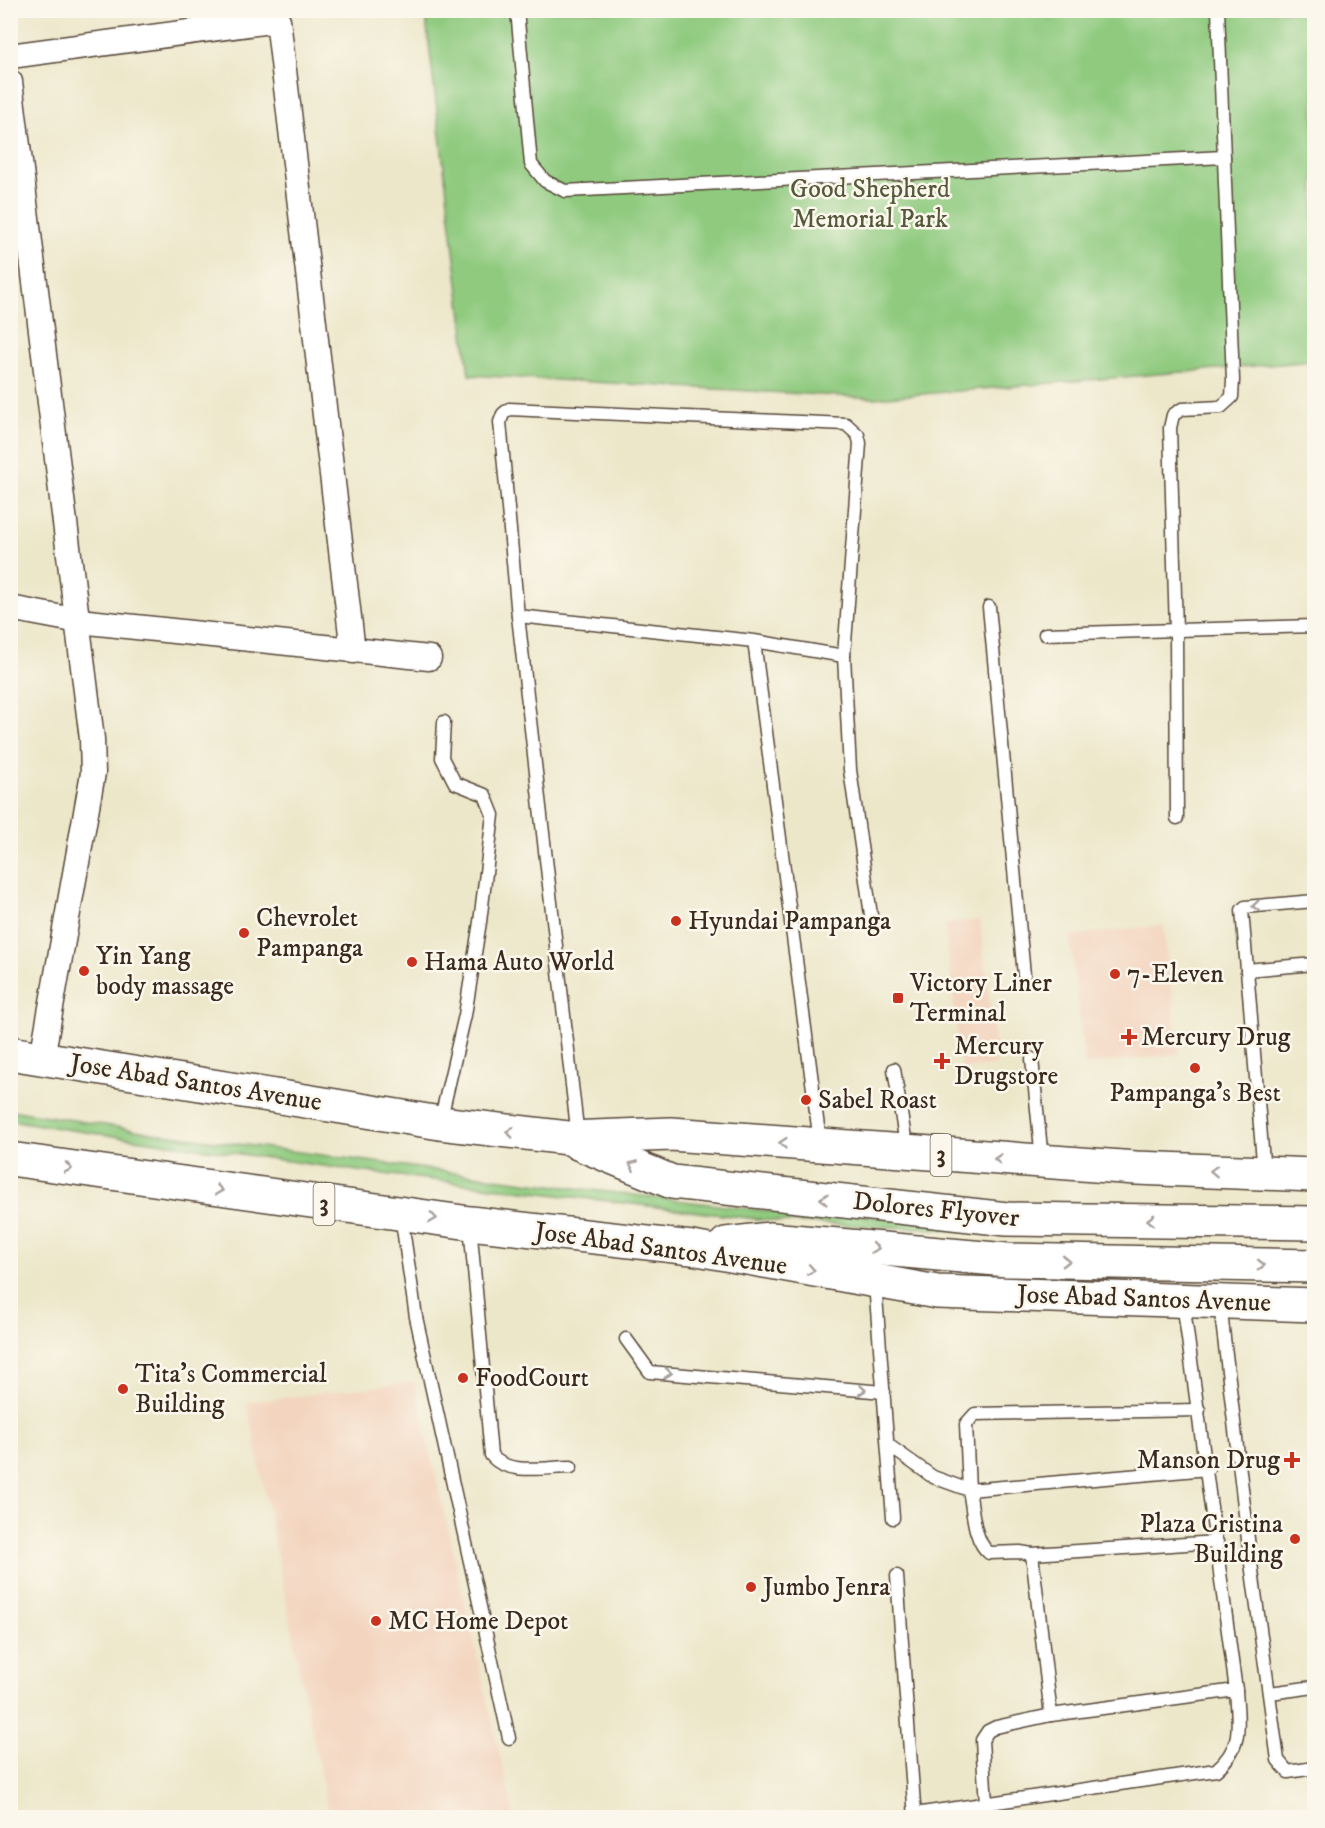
<svg xmlns="http://www.w3.org/2000/svg" width="1325" height="1828" viewBox="0 0 1325 1828" font-family="'IM FELL DW Pica',serif">
	<style>
		.built { fill: #f3d4be }
		.green { fill: #8fca7f; stroke: #657a4e; stroke-width: 1.5 }
		.lines { fill: none; stroke-linecap: round; stroke-linejoin: round }
		.service-casing { stroke: #564638; stroke-width: 15 }
		.minor-casing { stroke: #564638; stroke-width: 27 }
		.trunk-casing { stroke: #564638; stroke-width: 36 }
		.service { stroke: #fff; stroke-width: 12 }
		.minor { stroke: #fff; stroke-width: 24 }
		.trunk { stroke: #fff; stroke-width: 33 }
		.oneway { stroke: #a79f9a }
		.poi-dot { fill: #c8321e; stroke: #fbf7ec; stroke-width: 2 }
		.labels { text-anchor: middle; dominant-baseline: central; stroke-width: 5; stroke-linejoin: round; paint-order: stroke }
		.shield { fill: #fbf7ec; stroke: #75685c; stroke-width: 1.5 }
		.shield-label { font-size: 24px; font-weight: bold; fill: #3b2a1e }
		.park-label { font-size: 26px; fill: #545a3b; stroke: #fbf7ec }
		.poi-label { font-size: 26px; fill: #3b2a1e; stroke: #fbf7ec; text-anchor: start }
		.street-label { font-size: 26px; fill: #3b2a1e; stroke: #fbf7ec }
	</style>
	<rect width="100%" height="100%" fill="#fbf7ec"/>
	<filter id="ink" filterUnits="userSpaceOnUse"><feTurbulence type="fractalNoise" baseFrequency=".0167" numOctaves="2"/><feDisplacementMap in="SourceGraphic" scale="12" xChannelSelector="R" yChannelSelector="G"/><feConvolveMatrix kernelMatrix="1 2 1 2 8 2 1 2 1" color-interpolation-filters="sRGB"/></filter>
	<filter id="wash" filterUnits="userSpaceOnUse"><feTurbulence type="fractalNoise" baseFrequency=".008" numOctaves="4" result="noise"/><feDisplacementMap in="SourceGraphic" scale="24" xChannelSelector="R" yChannelSelector="G"/><feGaussianBlur stdDeviation="1.35" result="paint"/><feColorMatrix in="noise" values="0 0 0 0 0 0 0 0 0 0 0 0 0 0 0 0 0 1.4 0 .05"/><feComposite in="paint" operator="in"/></filter>
	<g filter="url(#wash)">
		<rect width="100%" height="100%" fill="#ede7ca"/>
		<g class="built">
			<path d="M980,920L997,1065L961,1069L945,924Z"/>
			<path d="M1163,925L1179,1054L1085,1065L1070,936Z"/>
			<path d="M414,1382L514,1817H329L247,1402Z"/>
		</g>
		<g class="green">
			<path d="M425,11H1314V361L875,398L469,375Z"/>
			<path d="M10,1110L155,1133L525,1182L785,1213L853,1214L1002,1232L782,1222L358,1171L64,1129L11,1120Z"/>
		</g>
	</g>
	<g filter="url(#ink)">
		<g class="lines">
			<g class="service-casing">
				<g id="service">
					<path d="M517,10L531,164L545,181L565,191L1224,157"/>
					<path d="M989,607L1024,975"/>
					<path d="M518,616L578,1137"/>
					<path d="M1045,634L1314,626"/>
					<path d="M754,641L518,616L500,422L503,414L509,409L846,424L858,435L860,443L844,656L754,641L820,1142"/>
					<path d="M844,656L850,770L872,922"/>
					<path d="M1177,818L1176,631L1170,428L1173,415L1182,409L1221,407L1232,397L1233,380L1218,10"/>
					<path d="M1247,970L1314,964"/>
					<path d="M1032,1059L1042,1160"/>
					<path d="M894,1069L907,1151"/>
					<path d="M440,1122L465,1015L480,922L493,815L485,795L455,783L442,758L444,722"/>
					<path d="M1264,1173L1242,910L1245,907L1314,901"/>
					<path d="M401,1215L416,1317L509,1738"/>
					<path d="M470,1225L491,1455C507,1476 546,1467 571,1467"/>
					<path d="M875,1283L893,1518"/>
					<path d="M1220,1304L1250,1556L1278,1760L1288,1772L1314,1768"/>
					<path d="M626,1339L650,1372L884,1392"/>
					<path d="M1199,1410L975,1414L966,1424L969,1490L1208,1469"/>
					<path d="M888,1445L933,1477L969,1490C973,1509 973,1540 989,1553L1020,1552L1032,1554L1217,1542"/>
					<path d="M1032,1554L1051,1715"/>
					<path d="M897,1576L915,1818"/>
					<path d="M1270,1693L1314,1687"/>
					<path d="M986,1804L982,1740L988,1731L996,1727L1051,1715L1236,1690"/>
					<path d="M915,1814L1216,1770C1244,1746 1238,1724 1236,1690L1183,1302"/>
				</g>
			</g>
			<g class="minor-casing">
				<g id="minor">
					<path d="M10,56L278,20L353,651"/>
					<path d="M10,82L92,739L93,773L42,1058"/>
					<path d="M10,608L79,621L429,658"/>
				</g>
			</g>
			<g class="trunk-casing">
				<g id="trunk">
					<path d="M10,1053L440,1123L568,1138L671,1134L1136,1168L1314,1175"/>
					<path d="M578,1143L672,1182L1007,1219L1314,1223"/>
					<path d="M10,1159L470,1223L692,1248L937,1292L1314,1305"/>
					<path d="M726,1244L770,1239L1007,1260L1314,1266"/>
				</g>
			</g>
			<use href="#service" class="service"/>
			<use href="#minor" class="minor"/>
			<use href="#trunk" class="trunk"/>
		</g>
		<defs><path id="oneway-chevron" d="M-2-3.5L2.5 0L-2 3.5" fill="none" stroke-width="1.6" stroke-linecap="round" stroke-linejoin="round" transform="scale(1.5)"/></defs>
		<g class="oneway">
			<use href="#oneway-chevron" transform="translate(1256 906) rotate(175)"/>
			<use href="#oneway-chevron" transform="translate(510 1132) rotate(-173)"/>
			<use href="#oneway-chevron" transform="translate(783 1143) rotate(-175)"/>
			<use href="#oneway-chevron" transform="translate(998 1159) rotate(-176)"/>
			<use href="#oneway-chevron" transform="translate(633 1165) rotate(-157)"/>
			<use href="#oneway-chevron" transform="translate(68 1168) rotate(9)"/>
			<use href="#oneway-chevron" transform="translate(1214 1171) rotate(-178)"/>
			<use href="#oneway-chevron" transform="translate(219 1190) rotate(8)"/>
			<use href="#oneway-chevron" transform="translate(824 1199) rotate(-174)"/>
			<use href="#oneway-chevron" transform="translate(433 1218) rotate(8)"/>
			<use href="#oneway-chevron" transform="translate(1151 1220) rotate(-179)"/>
			<use href="#oneway-chevron" transform="translate(875 1248) rotate(5)"/>
			<use href="#oneway-chevron" transform="translate(1066 1261) rotate(1)"/>
			<use href="#oneway-chevron" transform="translate(1261 1265) rotate(1)"/>
			<use href="#oneway-chevron" transform="translate(811 1270) rotate(10)"/>
			<use href="#oneway-chevron" transform="translate(668 1373) rotate(5)"/>
			<use href="#oneway-chevron" transform="translate(862 1390) rotate(5)"/>
		</g>
	</g>
	<g class="poi-dot">
		<circle cx="676" cy="921" r="6"/>
		<circle cx="244" cy="933" r="6"/>
		<circle cx="412" cy="962" r="6"/>
		<circle cx="84" cy="971" r="6"/>
		<circle cx="1115" cy="974" r="6"/>
		<rect x="892" y="992" width="12" height="12" rx="3"/>
		<path d="M1126 1028h6v6h6v6h-6v6h-6v-6h-6v-6h6z"/>
		<path d="M939 1052h6v6h6v6h-6v6h-6v-6h-6v-6h6z"/>
		<circle cx="1195" cy="1068" r="6"/>
		<circle cx="806" cy="1100" r="6"/>
		<circle cx="463" cy="1378" r="6"/>
		<circle cx="123" cy="1389" r="6"/>
		<path d="M1289 1451h6v6h6v6h-6v6h-6v-6h-6v-6h6z"/>
		<circle cx="1295" cy="1539" r="6"/>
		<circle cx="751" cy="1587" r="6"/>
		<circle cx="376" cy="1621" r="6"/>
	</g>
	<g class="labels">
		<g class="shield">
			<rect x="930.5" y="1134" width="21" height="42" rx="4.5"/>
			<rect x="313.5" y="1183" width="21" height="42" rx="4.5"/>
		</g>
		<g class="shield-label">
			<text x="941" y="1155">3</text>
			<text x="324" y="1204">3</text>
		</g>
		<g class="park-label">
			<text x="870" y="189">Good Shepherd<tspan x="870" dy="30">Memorial Park</tspan></text>
		</g>
		<g class="poi-label">
			<text x="256" y="918">Chevrolet<tspan x="256" dy="30">Pampanga</tspan></text>
			<text x="688" y="921">Hyundai Pampanga</text>
			<text x="96" y="956">Yin Yang<tspan x="96" dy="30">body massage</tspan></text>
			<text x="424" y="962">Hama Auto World</text>
			<text x="1127" y="974">7-Eleven</text>
			<text x="910" y="983">Victory Liner<tspan x="910" dy="30">Terminal</tspan></text>
			<text x="1141" y="1037">Mercury Drug</text>
			<text x="954" y="1046">Mercury<tspan x="954" dy="30">Drugstore</tspan></text>
			<text x="1195" y="1093" text-anchor="middle">Pampanga's Best</text>
			<text x="818" y="1100">Sabel Roast</text>
			<text x="135" y="1374">Tita's Commercial<tspan x="135" dy="30">Building</tspan></text>
			<text x="475" y="1378">FoodCourt</text>
			<text x="1280" y="1460" text-anchor="end">Manson Drug</text>
			<text x="1283" y="1524" text-anchor="end">Plaza Cristina<tspan x="1283" dy="30">Building</tspan></text>
			<text x="763" y="1587">Jumbo Jenra</text>
			<text x="388" y="1621">MC Home Depot</text>
		</g>
		<g class="street-label">
			<text transform="translate(196 1083) rotate(9)">Jose Abad Santos Avenue</text>
			<text transform="translate(936 1210) rotate(6)">Dolores Flyover</text>
			<text transform="translate(661 1249) rotate(8)">Jose Abad Santos Avenue</text>
			<text transform="translate(1144 1299) rotate(2)">Jose Abad Santos Avenue</text>
		</g>
	</g>
	<rect width="1325" height="1828" fill="none" stroke="#fbf7ec" stroke-width="36"/>
</svg>
